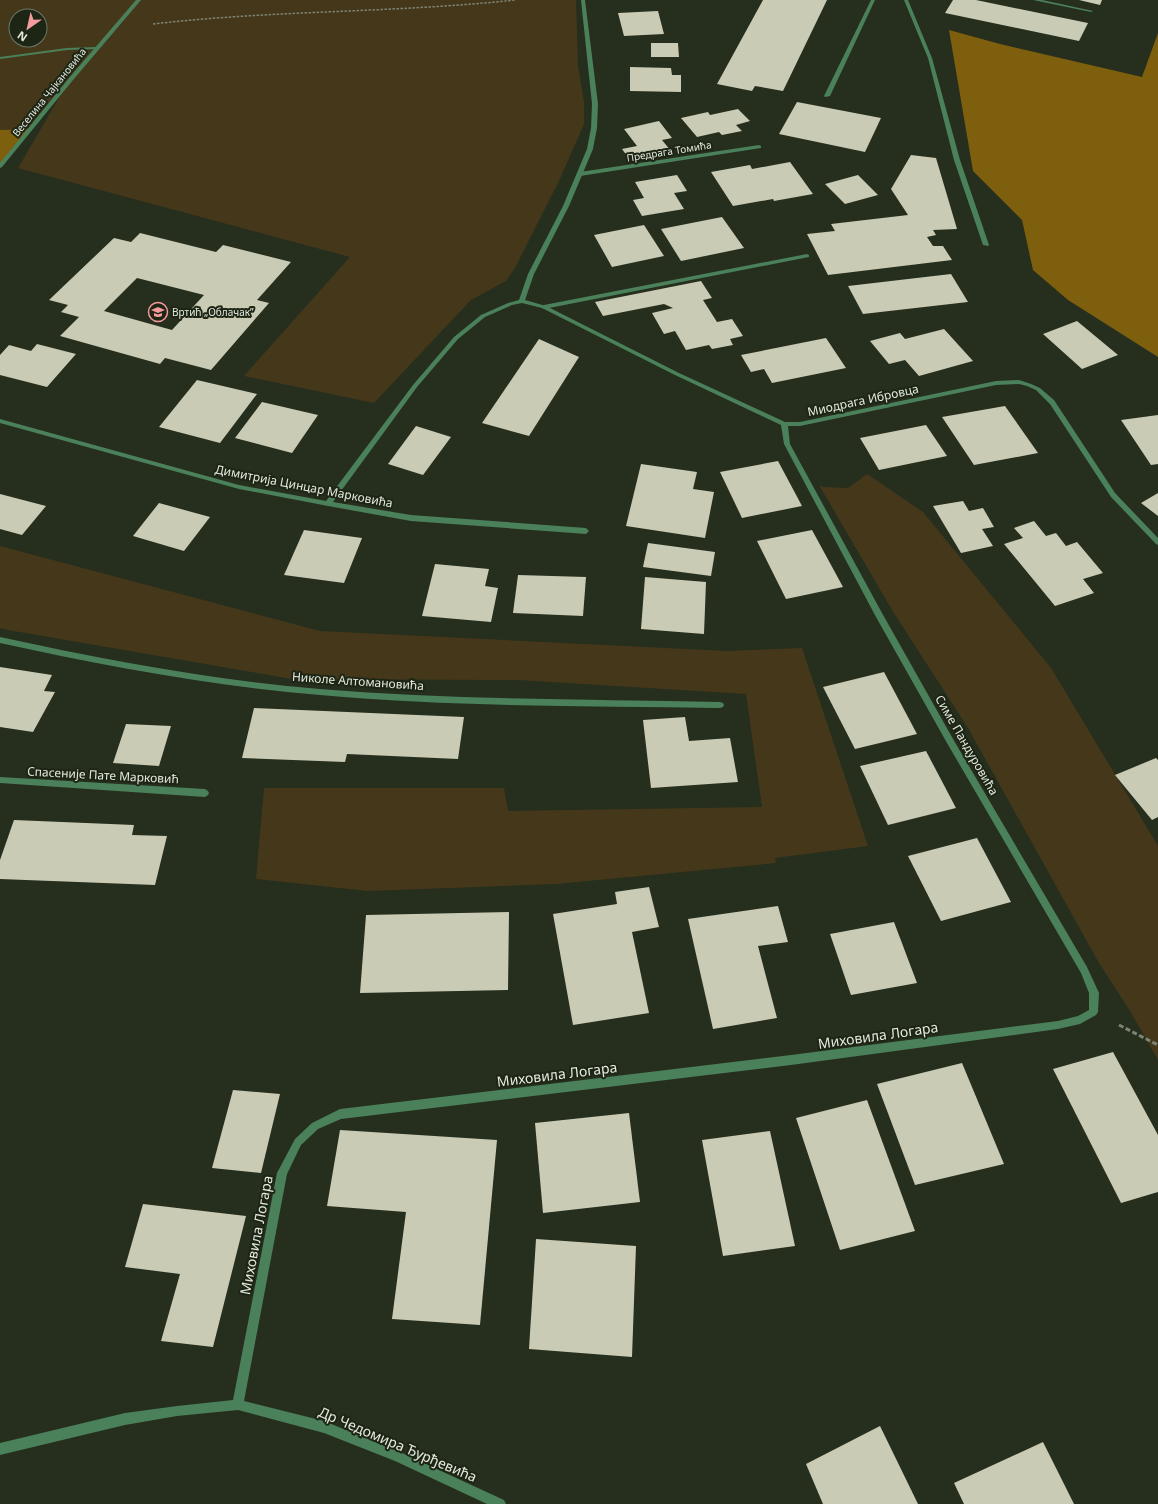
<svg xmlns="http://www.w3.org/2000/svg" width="1158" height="1504" viewBox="0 0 1158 1504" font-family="'Noto Sans',sans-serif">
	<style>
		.green { fill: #45381a; fill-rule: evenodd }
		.forest { fill: #7e5f0d }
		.building { fill: #cacbb4; fill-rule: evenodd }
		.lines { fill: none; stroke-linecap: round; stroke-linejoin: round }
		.path-far1 { stroke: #7d8477; stroke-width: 1.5; stroke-dasharray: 2.5 1.5; stroke-linecap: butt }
		.path { stroke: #7d8477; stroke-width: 3; stroke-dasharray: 5 2.5; stroke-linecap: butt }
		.service { fill: #4a805a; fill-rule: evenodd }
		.minor { fill: #4a805a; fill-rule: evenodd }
		.tertiary { fill: #4a805a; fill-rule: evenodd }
		.labels { text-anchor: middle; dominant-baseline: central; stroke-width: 4; stroke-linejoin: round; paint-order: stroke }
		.far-street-label { font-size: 10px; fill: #e4eadf; stroke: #1d2515 }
		.far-poi-label { font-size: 10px; fill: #e4eadf; stroke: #1d2515; text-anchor: start }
		.street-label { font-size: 12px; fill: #e4eadf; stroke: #1d2515 }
		.near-street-label { font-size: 14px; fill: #e4eadf; stroke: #1d2515 }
	</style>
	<rect width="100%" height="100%" fill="#262e1e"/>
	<g class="green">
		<path d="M0,0H576L578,66L584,102V124L559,181L515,268L506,281L471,300L374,403L244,376L350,257L18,168L67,84L30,129L0,130ZM16,16H40V40H16Z"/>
		<path d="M867,474L923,512L1051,668L1158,846V1060L1130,1011L1099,963L968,728L892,610L819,485L824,487L848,488Z"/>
		<path d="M0,546L320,631L727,651L802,648L868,846L775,858L776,863L556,884L368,891L256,879L264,788H504L508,811L762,807L746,694L518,680L292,679L8,630L0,628Z"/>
	</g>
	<g class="forest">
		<path d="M949,30L1000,44L1142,77L1158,33V357L1068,300L1033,270L1022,220L973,171Z"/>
		<path d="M30,129L0,166V130Z"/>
	</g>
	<g class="building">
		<path d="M763,0H827L783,91L755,86L752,91L717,84Z"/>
		<path d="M953,0H976L1088,23L1079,41L945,13Z"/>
		<path d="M1079,0H1102L1100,5Z"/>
		<path d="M658,11L664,34L624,36L618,13Z"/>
		<path d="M651,43H678L679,57H651Z"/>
		<path d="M630,67L671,68L672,75H681V92L630,91Z"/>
		<path d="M797,102L881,118L865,152L779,134Z"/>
		<path d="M738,109L750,121L736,125L742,131L722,135L719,132L697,137L681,118L708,112L710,115Z"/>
		<path d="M659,121L672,138L662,140L671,151L630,160L622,149L637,146L624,129Z"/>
		<path d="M911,155L936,158L957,229L933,230L936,235L927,237L933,246H943L952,260L828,275L807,234L835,231L831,224L908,215L891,189Z"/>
		<path d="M790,162L813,194L774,201L773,199L733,206L711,172L750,165L752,169Z"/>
		<path d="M677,175L687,191L674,193L684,209L642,216L633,200L644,198L635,182Z"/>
		<path d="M858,175L878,195L845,204L825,184Z"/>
		<path d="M722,217L744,248L681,261L661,229Z"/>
		<path d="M644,225L664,256L612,267L594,235Z"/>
		<path d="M140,233L216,252L223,245L291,262L257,300L269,303L211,370L165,358L160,364L60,336L79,317L61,312L68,305L49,300L114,238L131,242ZM137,278L204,295L172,330L104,311Z"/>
		<path d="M951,274L968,302L863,314L848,286Z"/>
		<path d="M701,281L712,298L703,300L717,322L732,319L743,336L730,339L733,345L712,349L709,345L686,350L675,331L664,334L652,313L673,308L664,304L603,316L595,302Z"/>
		<path d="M1077,321L1118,355L1082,369L1043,334Z"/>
		<path d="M944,329L973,361L919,376L905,360L889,364L870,341L900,333L905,339Z"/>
		<path d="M826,338L846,368L772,383L764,369L751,372L741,355Z"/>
		<path d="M539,339L579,357L529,436L482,423Z"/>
		<path d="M37,344L76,354L47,387L0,375V355L9,345L31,351Z"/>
		<path d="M197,380L257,394L220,443L159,427Z"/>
		<path d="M262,402L318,415L292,453L235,438Z"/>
		<path d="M1005,406L1038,453L974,465L942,417Z"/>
		<path d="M1158,415V464L1151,465L1121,420Z"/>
		<path d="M926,425L947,456L879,470L860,438Z"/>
		<path d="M416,426L451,437L423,475L388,464Z"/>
		<path d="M778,461L802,506L742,518L720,472Z"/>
		<path d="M641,464L697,472L693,489L714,492L705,538L626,526Z"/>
		<path d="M1158,493V516L1141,503Z"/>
		<path d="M0,494L46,506L22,535L0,529Z"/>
		<path d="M963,501L969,511L983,508L994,527L982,529L993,546L961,553L933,506Z"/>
		<path d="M159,503L210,517L184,551L133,536Z"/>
		<path d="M1034,521L1046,536L1056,533L1066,546L1077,542L1103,573L1083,579L1094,593L1055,606L1004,544L1023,538L1014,528Z"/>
		<path d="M304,530L362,538L344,583L284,575Z"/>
		<path d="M812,530L843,587L786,599L757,541Z"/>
		<path d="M648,543L715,552L711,576L643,567Z"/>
		<path d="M435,564L489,569L485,586L498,588L491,622L422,616Z"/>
		<path d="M518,575L586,577L583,616L513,613Z"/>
		<path d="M645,577L706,582L704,634L641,629Z"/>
		<path d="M0,667L52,675L44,691L55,692L33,732L0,727Z"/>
		<path d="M884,672L917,734L855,749L823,687Z"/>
		<path d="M254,708L464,717L458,759L347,754L345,762L242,758Z"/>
		<path d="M685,717L689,741L730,738L738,782L651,788L643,720Z"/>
		<path d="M126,724L171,726L159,766L113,763Z"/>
		<path d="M926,751L956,808L888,825L860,766Z"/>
		<path d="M1156,758L1158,760V817L1152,820L1115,775Z"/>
		<path d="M14,820L134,825L132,835L167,836L155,885L0,879V860Z"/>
		<path d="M977,838L1011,902L941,921L908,856Z"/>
		<path d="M649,887L659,927L632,932L649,1013L573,1025L553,914L617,904L615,892Z"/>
		<path d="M778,906L788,942L758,946L777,1018L713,1029L688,919Z"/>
		<path d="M509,912L508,990L360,993L366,915Z"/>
		<path d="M894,922L917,983L851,995L830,934Z"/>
		<path d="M1113,1052L1158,1135V1192L1121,1203L1053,1069Z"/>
		<path d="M962,1063L1004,1164L915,1185L877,1084Z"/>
		<path d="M233,1090L280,1094L261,1173L212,1168Z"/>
		<path d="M867,1100L915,1231L840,1250L796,1118Z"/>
		<path d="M629,1113L640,1202L543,1213L535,1123Z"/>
		<path d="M340,1130L497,1140L480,1325L392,1319L406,1212L327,1206Z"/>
		<path d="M770,1131L795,1246L723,1256L702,1140Z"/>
		<path d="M143,1204L246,1216L213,1347L161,1341L180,1274L125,1267Z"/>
		<path d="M536,1239L636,1246L632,1357L529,1349Z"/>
		<path d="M880,1426L918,1504H823L806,1464Z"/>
		<path d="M1043,1442L1074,1504H964L954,1483Z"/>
	</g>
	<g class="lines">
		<path class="path-far1" d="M153,24C273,10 395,13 515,0"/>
		<path class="path" d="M1119,1025L1158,1045"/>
		<g class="service">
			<path d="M871,0H875L830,96L825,97L824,96Z"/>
			<path d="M904,0H908L932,58L960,160L989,245L988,246L983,245L954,160L928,58Z"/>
			<path d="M1033,0H1042L1093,11L1091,12Z"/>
			<path d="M759,145L761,146V148L580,176L577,174L580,172Z"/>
			<path d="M807,254L809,255V257L544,309L541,307L544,305Z"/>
		</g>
		<g class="minor">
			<path d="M581,0H585L598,104L597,128L593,149L569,206L534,274L525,300L546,306L679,373L785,422H800L996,381L1019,380L1031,384L1040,388L1054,400L1115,493L1158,538V545L1156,544L1111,497L1050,404L1036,390L1027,386L1019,384L996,385L800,426H788L790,444L882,613L953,739L1087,967L1099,993L1098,1012L1096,1015L1080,1024L1058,1029L791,1065L341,1119L318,1129L301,1145L287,1174L244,1401L324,1421L402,1453L504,1500L506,1504H487L395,1461L324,1433L238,1410L177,1416L125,1425L0,1455V1443L125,1413L177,1406L233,1400L277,1173L295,1139L312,1123L340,1109L791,1055L1058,1021L1078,1016L1089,1010V993L1081,973L947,743L876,617L784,444L781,425L675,375L542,308L522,303L512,305L485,317L458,339L417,387L333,502L411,515L586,528L589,531L586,534L411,521L328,506L239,489L0,423V419L239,485L326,501L413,385L454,337L481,315L508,303L519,300L528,274L563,206L587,149L591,128L592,104Z"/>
			<path d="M96,47H98V49L67,50L0,59V57L67,48Z"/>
			<path d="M0,637C106,660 212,680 320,689C453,700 587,699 720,702L723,703L724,705L723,707L720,708C587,706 453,707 320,695C212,686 105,666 0,643Z"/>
			<path d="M0,777L205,789L208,791L209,793L208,795L205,797L0,783Z"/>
		</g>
		<path class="tertiary" d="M136,0H141L73,80L2,167L0,168V163L69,78Z"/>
	</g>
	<defs>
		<g id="school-ring" transform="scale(1)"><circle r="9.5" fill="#1d2515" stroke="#f59b9c" stroke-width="1.5"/><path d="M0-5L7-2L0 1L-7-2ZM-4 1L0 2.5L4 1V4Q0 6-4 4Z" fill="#f59b9c"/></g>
	</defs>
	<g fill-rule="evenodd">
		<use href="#school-ring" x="158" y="312"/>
	</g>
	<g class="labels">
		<g class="far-street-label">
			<text transform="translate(49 92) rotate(-51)">Веселина Чајкановића</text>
			<text transform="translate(669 151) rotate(-9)">Предрага Томића</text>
		</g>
		<g class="far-poi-label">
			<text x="172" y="312">Вртић „Облачак”</text>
		</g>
		<g class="street-label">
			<text transform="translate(863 400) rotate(-12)">Миодрага Ибровца</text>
			<text transform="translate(304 486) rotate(11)">Димитрија Цинцар Марковића</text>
			<text transform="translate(358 681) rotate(4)">Николе Алтомановића</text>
			<text transform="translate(967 745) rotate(60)">Симе Пандуровића</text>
			<text transform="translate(103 775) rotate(3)">Спасеније Пате Марковић</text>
		</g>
		<g class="near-street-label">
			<text transform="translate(878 1035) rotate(-8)">Миховила Логара</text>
			<text transform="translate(557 1074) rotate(-7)">Миховила Логара</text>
			<text transform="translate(256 1235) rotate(-79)">Миховила Логара</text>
			<text transform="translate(398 1444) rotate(23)">Др Чедомира Ђурђевића</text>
		</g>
	</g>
	<g transform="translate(28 28) rotate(214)"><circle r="19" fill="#1d2515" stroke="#6d7466"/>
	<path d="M0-3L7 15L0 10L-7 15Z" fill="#f59b9c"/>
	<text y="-6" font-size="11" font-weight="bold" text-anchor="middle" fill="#e4eadf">N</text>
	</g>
</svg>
